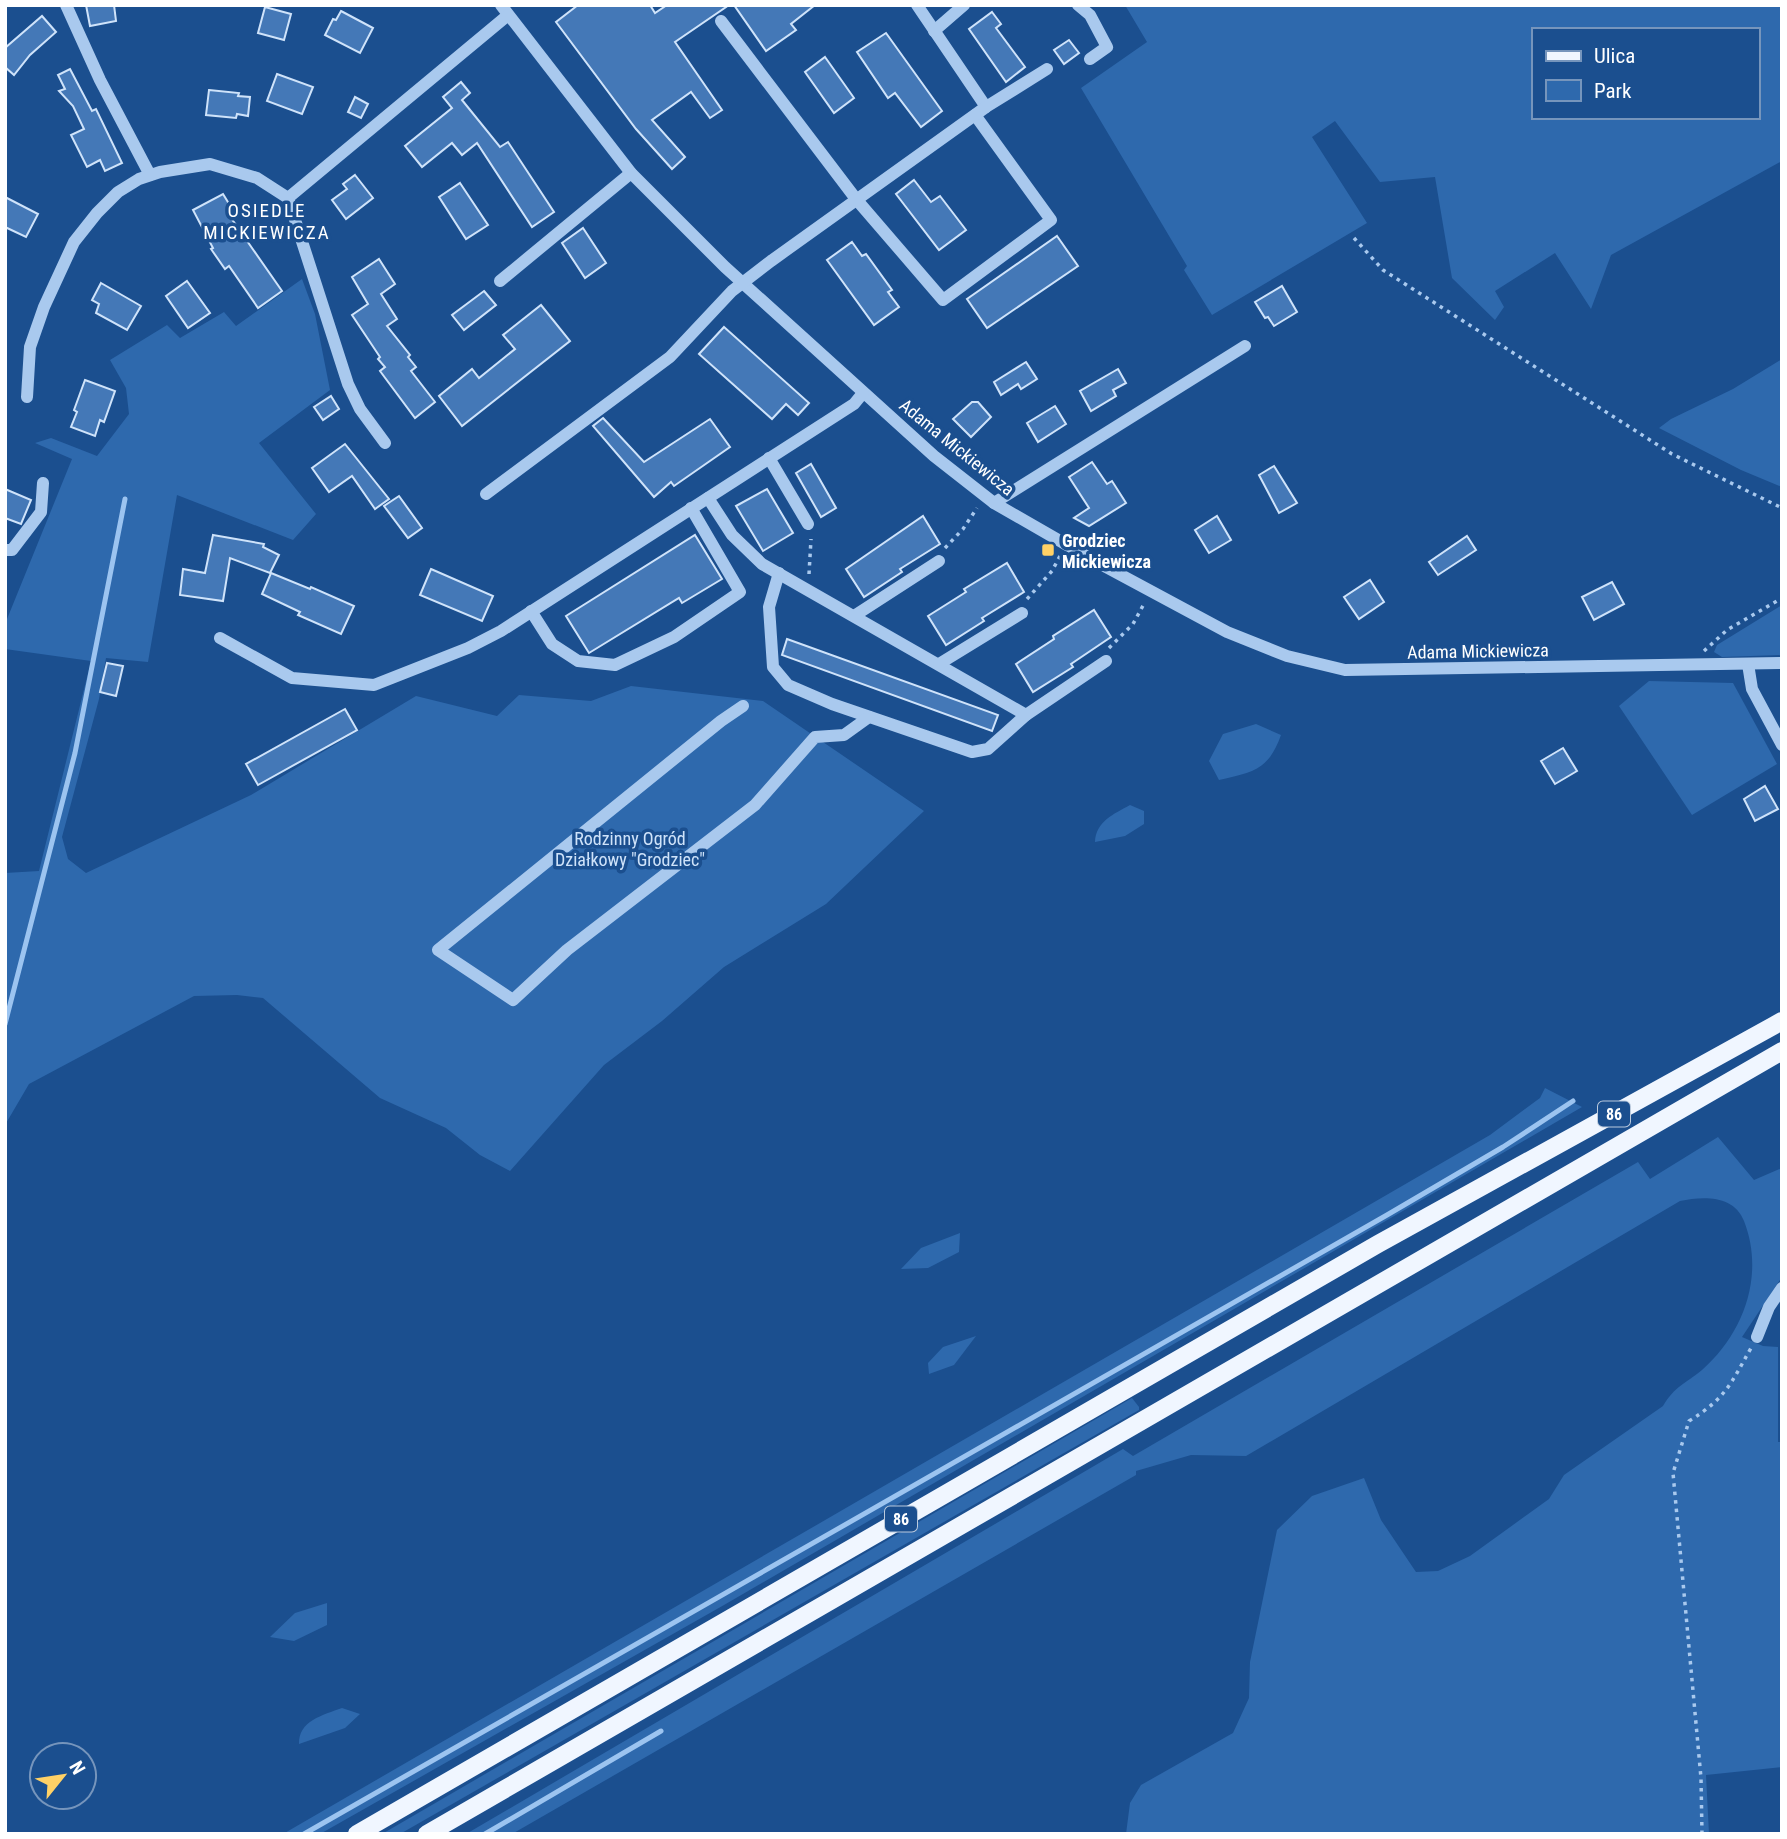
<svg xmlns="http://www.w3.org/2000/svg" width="1787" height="1839" viewBox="0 0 1787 1839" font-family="'Roboto Condensed',sans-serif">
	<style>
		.green { fill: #2e69ad; fill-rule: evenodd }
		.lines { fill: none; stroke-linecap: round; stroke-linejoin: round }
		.stream { stroke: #9cc4f0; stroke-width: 5 }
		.building { fill: #4478b7; stroke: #cfe3fa; stroke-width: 2 }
		.path { stroke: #a9c9ee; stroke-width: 3.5; stroke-dasharray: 3.5 5; stroke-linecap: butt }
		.minor { stroke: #a9c9ee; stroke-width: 12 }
		.major { stroke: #f0f6ff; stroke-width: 18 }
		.poi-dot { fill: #ffd166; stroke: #1b4f8f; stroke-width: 2.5 }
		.labels { text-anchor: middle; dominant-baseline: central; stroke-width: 7; stroke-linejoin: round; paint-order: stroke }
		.shield { fill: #1b4f8f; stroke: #bbcadd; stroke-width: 2 }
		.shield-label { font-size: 16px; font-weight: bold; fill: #fff }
		.street-label { font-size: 18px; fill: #fff; stroke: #1b4f8f }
		.poi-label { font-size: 18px; font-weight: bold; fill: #fff; stroke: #1b4f8f; text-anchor: start }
		.park-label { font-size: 18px; fill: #cfe3fa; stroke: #1b4f8f }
		.neighbourhood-label { font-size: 19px; letter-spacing: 2px; fill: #fff; stroke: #1b4f8f }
	</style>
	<rect width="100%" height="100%" fill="#1b4f8f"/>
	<g class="green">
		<path d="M1125,5H1782V161L1611,255L1591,309L1555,253L1495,291L1504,307L1495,320L1452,278L1435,177L1380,182L1335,121L1312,137L1367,223L1212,315L1184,270L1187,266L1081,88L1147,42ZM1533,30H1757V117H1533Z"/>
		<path d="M302,279L315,314L330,390L259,443L316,514L293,540L177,495L148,662L106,658L99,699L62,837L68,859L86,873L251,795L416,696L497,716L519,695L591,701L631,686L763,701L924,811L826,904L724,967L662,1021L604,1065L510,1171L480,1155L446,1128L380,1098L263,998L237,995L194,996L29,1084L5,1125L7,943H5V873L39,871L91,661L5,649V624L72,459L35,443L51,438L97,456L129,414L126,388L110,360L167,325L180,338L224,312L236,326Z"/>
		<path d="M1782,359V487L1741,470L1659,428L1671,419L1733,389Z"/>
		<path d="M1782,605V655L1722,657L1714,652L1717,645Z"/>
		<path d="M1649,681L1733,683L1777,764L1692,815L1619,706Z"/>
		<path d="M1256,724L1281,735C1268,771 1253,772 1219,780L1209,761L1223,734Z"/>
		<path d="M1130,805L1144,811V824L1125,836L1095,842C1096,821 1114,814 1130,805Z"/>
		<path d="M1545,1088L1582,1107L724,1605L320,1834H283L1490,1135L1540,1098Z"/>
		<path d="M1718,1137L1754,1180L1782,1168V1277L1742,1337L1763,1346L1778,1347V1442H1782V1767L1706,1775L1709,1834H1126L1130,1803L1141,1785L1233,1733L1249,1698L1250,1662L1277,1530L1312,1496L1364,1478L1381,1520L1416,1572L1438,1571L1470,1556L1549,1499L1564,1475L1663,1406C1675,1386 1685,1384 1702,1370C1744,1333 1765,1275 1744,1221C1734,1195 1703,1196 1680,1201L1246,1456L1191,1455L1136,1471V1475L512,1834H466L1123,1449L1133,1456L1638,1162L1650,1179Z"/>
		<path d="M960,1233L959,1252L928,1268L901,1269L921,1248Z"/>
		<path d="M976,1336L954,1365L929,1374L928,1363L943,1347Z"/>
		<path d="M1132,1398L1139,1407V1410L400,1834H382Z"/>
		<path d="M327,1603V1625L294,1641L270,1637L295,1613Z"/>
		<path d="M342,1708L360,1714L345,1728L299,1744C298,1721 323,1715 342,1708Z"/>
	</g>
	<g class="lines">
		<g class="stream">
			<path d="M5,1024L75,753L125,499"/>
			<path d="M304,1834L1387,1215L1503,1147L1573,1101"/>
			<path d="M485,1834L661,1731"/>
		</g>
	</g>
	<g class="building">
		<path d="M86,5H114L116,21L90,26Z"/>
		<path d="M578,5H650L655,13L667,5H729L675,42L722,110L710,118L691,92L652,120L685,157L672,169L636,129L556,22Z"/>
		<path d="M734,5H815L791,24L796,30L766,51Z"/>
		<path d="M265,7L291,14L284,40L258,33Z"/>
		<path d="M341,11L373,28L360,53L325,35L333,19L336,20Z"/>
		<path d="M992,12L1001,24L996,28L1025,67L1006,82L969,29Z"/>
		<path d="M42,16L56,32L30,55L14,75L5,67V48Z"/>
		<path d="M886,33L942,111L921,127L895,93L888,98L857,52Z"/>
		<path d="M1069,40L1079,53L1064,64L1054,50Z"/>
		<path d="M825,57L854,98L834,113L805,72Z"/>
		<path d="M70,69L92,111L96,109L122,163L105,171L100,160L87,167L71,135L84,129L73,106L59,91L65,89L58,75Z"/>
		<path d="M277,74L313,87L302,114L267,101Z"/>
		<path d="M461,82L470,93L462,100L500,147L508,142L554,212L532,227L477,143L462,155L452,143L422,167L405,146L452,108L443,97Z"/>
		<path d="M209,90L239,93L238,96L250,97L248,116L237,114L236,118L206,115Z"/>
		<path d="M355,97L368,104L361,118L348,112Z"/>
		<path d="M355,175L373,198L346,219L332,200L347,189L343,184Z"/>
		<path d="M914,180L931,202L940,196L966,230L939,250L896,194Z"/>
		<path d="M460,183L488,225L466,239L439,197Z"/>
		<path d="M223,194L234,212L229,215L282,291L258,308L229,266L225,269L211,249L213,248L193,210Z"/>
		<path d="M5,197L38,214L26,237L5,227Z"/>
		<path d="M583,228L606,263L585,278L562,243Z"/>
		<path d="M1057,236L1078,266L987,328L967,299Z"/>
		<path d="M852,242L862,256L866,254L892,290L888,292L899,307L874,325L827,260Z"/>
		<path d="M379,259L395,284L381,294L397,319L387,326L410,355L408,357L416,367L411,371L435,402L415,418L380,371L385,367L378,359L380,357L352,315L368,304L352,277Z"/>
		<path d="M187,281L210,313L188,328L166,296Z"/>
		<path d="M101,283L141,306L127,330L96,313L99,304L92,300Z"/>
		<path d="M1282,286L1297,312L1274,326L1268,317L1265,318L1255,302Z"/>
		<path d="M484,291L496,305L464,330L452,315Z"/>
		<path d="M541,305L570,341L462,426L439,396L472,369L479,378L515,349L503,335Z"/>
		<path d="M724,327L809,403L798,415L786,404L772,419L699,354Z"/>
		<path d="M1026,362L1037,379L1021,389L1018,384L1001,395L994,382Z"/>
		<path d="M1118,369L1126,383L1113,390L1116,396L1091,411L1080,391Z"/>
		<path d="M85,380L115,391L104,422L100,420L95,436L71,427L77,412L74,410Z"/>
		<path d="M331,396L339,409L323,420L314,407Z"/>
		<path d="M972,402H978L991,417L971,437L953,419Z"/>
		<path d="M1055,406L1066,424L1038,442L1027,423Z"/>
		<path d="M603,418L644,462L710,419L730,447L674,486L671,482L654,497L593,426Z"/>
		<path d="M345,444L389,499L375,509L352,476L329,492L312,468Z"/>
		<path d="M1092,462L1107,484L1112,481L1126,503L1089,526L1074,518L1089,508L1069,477Z"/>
		<path d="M811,464L836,508L821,517L796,473Z"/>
		<path d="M1274,466L1297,503L1279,513L1259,475Z"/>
		<path d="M5,489L31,500L21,524L5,518Z"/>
		<path d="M767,489L793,533L763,551L736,506Z"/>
		<path d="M399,496L422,528L408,538L384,506Z"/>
		<path d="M923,516L940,544L900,569L902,572L864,597L846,569Z"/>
		<path d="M1217,516L1231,540L1209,553L1195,530Z"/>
		<path d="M213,535L264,544L263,547L279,555L270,573L230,558L223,601L180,595L183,569L205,573Z"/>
		<path d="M695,535L722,579L682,603L679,598L589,653L566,616Z"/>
		<path d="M1467,536L1476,550L1438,575L1429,562Z"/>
		<path d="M1007,563L1024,592L982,618L984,621L946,645L928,616L966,592L964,589Z"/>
		<path d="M431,569L493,596L482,621L420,595Z"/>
		<path d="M271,573L310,589L311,587L354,606L341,634L298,615L300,612L262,594Z"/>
		<path d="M1370,580L1384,602L1359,619L1344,597Z"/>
		<path d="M1612,582L1624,604L1594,620L1582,597Z"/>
		<path d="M1094,610L1111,637L1071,664L1073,667L1033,692L1016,664L1054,639L1053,636Z"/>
		<path d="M787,639L998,715L992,731L782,655Z"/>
		<path d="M107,663L123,666L116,696L100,692Z"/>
		<path d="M345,709L357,730L258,785L246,764Z"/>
		<path d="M1563,748L1577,771L1555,784L1541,761Z"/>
		<path d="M1765,786L1778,809L1755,821L1744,799Z"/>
	</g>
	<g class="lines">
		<g class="path">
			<path d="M1354,238L1383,270L1672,454L1782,508"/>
			<path d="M945,548L963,529L977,508"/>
			<path d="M809,574L811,539"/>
			<path d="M1027,599L1052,571L1060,556"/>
			<path d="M1109,648L1133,624L1145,602"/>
			<path d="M1704,651L1727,630L1782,598"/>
			<path d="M1702,1834L1701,1778L1673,1473L1689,1421C1726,1398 1730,1385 1751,1348"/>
		</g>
		<g class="minor">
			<path d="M66,5L100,80L150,175"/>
			<path d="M501,5L631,173L725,267L934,456L994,503L1093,560L1227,632L1287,656L1345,670L1782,663"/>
			<path d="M917,5L986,107"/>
			<path d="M1078,5L1090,15L1107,47L1090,59"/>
			<path d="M721,21L856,199L943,300L1051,220L975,115"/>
			<path d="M934,31L964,5"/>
			<path d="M288,198L508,15"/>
			<path d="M500,281L631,173"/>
			<path d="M27,397L30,347L44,307L74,242L97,213L118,192L139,179L160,172L210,164L257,178L288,198L348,384L360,409L385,443"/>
			<path d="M769,458L808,524"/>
			<path d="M486,494L670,357L732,291L771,261L986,107L1047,69"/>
			<path d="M708,498L732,535L762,564L1026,715"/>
			<path d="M994,503L1245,346"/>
			<path d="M5,550H12L41,512L43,483"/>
			<path d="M779,573L769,607L773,667L788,685L832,704L972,752L988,749L1026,715L1106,661"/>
			<path d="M531,611L552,644L578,661L615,665L674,637L740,592L691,508"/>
			<path d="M854,616L939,561"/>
			<path d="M220,638L292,678L374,685L468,648L501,631L854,404L863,393"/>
			<path d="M939,664L1022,613"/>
			<path d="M1748,664L1752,689L1782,745"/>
			<path d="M743,706L721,721L438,950L513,1000L567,950L755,805L815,737L844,735L869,717"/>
			<path d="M1757,1337L1769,1307L1782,1288"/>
		</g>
		<g class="major">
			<path d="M357,1834L1378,1244L1782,1021"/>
			<path d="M427,1834L1782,1051"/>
		</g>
	</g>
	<rect class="poi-dot" x="1041" y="543" width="14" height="14" rx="3.5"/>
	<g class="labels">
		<g class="shield">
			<rect x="1598" y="1101.5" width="32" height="25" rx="5"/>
			<rect x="885" y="1506.5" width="32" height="25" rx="5"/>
		</g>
		<g class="shield-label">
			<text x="1614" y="1114">86</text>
			<text x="901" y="1519">86</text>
		</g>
		<g class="street-label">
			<text transform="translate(957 447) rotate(39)">Adama Mickiewicza</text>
			<text transform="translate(1478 651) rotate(-1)">Adama Mickiewicza</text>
		</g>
		<g class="poi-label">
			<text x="1062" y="540">Grodziec<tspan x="1062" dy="21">Mickiewicza</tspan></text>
		</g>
		<g class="park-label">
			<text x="630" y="838">Rodzinny Ogród<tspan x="630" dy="21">Działkowy "Grodziec"</tspan></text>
		</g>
		<g class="neighbourhood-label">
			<text x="267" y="210">OSIEDLE<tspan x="267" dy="22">MICKIEWICZA</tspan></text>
		</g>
	</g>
	<rect width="1787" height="1839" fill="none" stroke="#ffffff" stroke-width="14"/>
	<rect x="1532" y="28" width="228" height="91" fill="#1b4f8f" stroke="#7695bc" stroke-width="2"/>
	<rect x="1546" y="51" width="35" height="10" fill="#f0f6ff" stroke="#7695bc" stroke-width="2"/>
	<text x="1594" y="63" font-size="21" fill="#ffffff">Ulica</text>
	<rect x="1546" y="80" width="35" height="21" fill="#2e69ad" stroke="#7695bc" stroke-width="2"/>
	<text x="1594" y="98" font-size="21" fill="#ffffff">Park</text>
	<g transform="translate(63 1776) rotate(60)"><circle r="33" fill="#1b4f8f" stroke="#7695bc" stroke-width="2"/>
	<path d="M0-5L12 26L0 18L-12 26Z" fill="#ffd166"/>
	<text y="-10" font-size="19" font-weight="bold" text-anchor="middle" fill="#ffffff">N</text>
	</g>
</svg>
